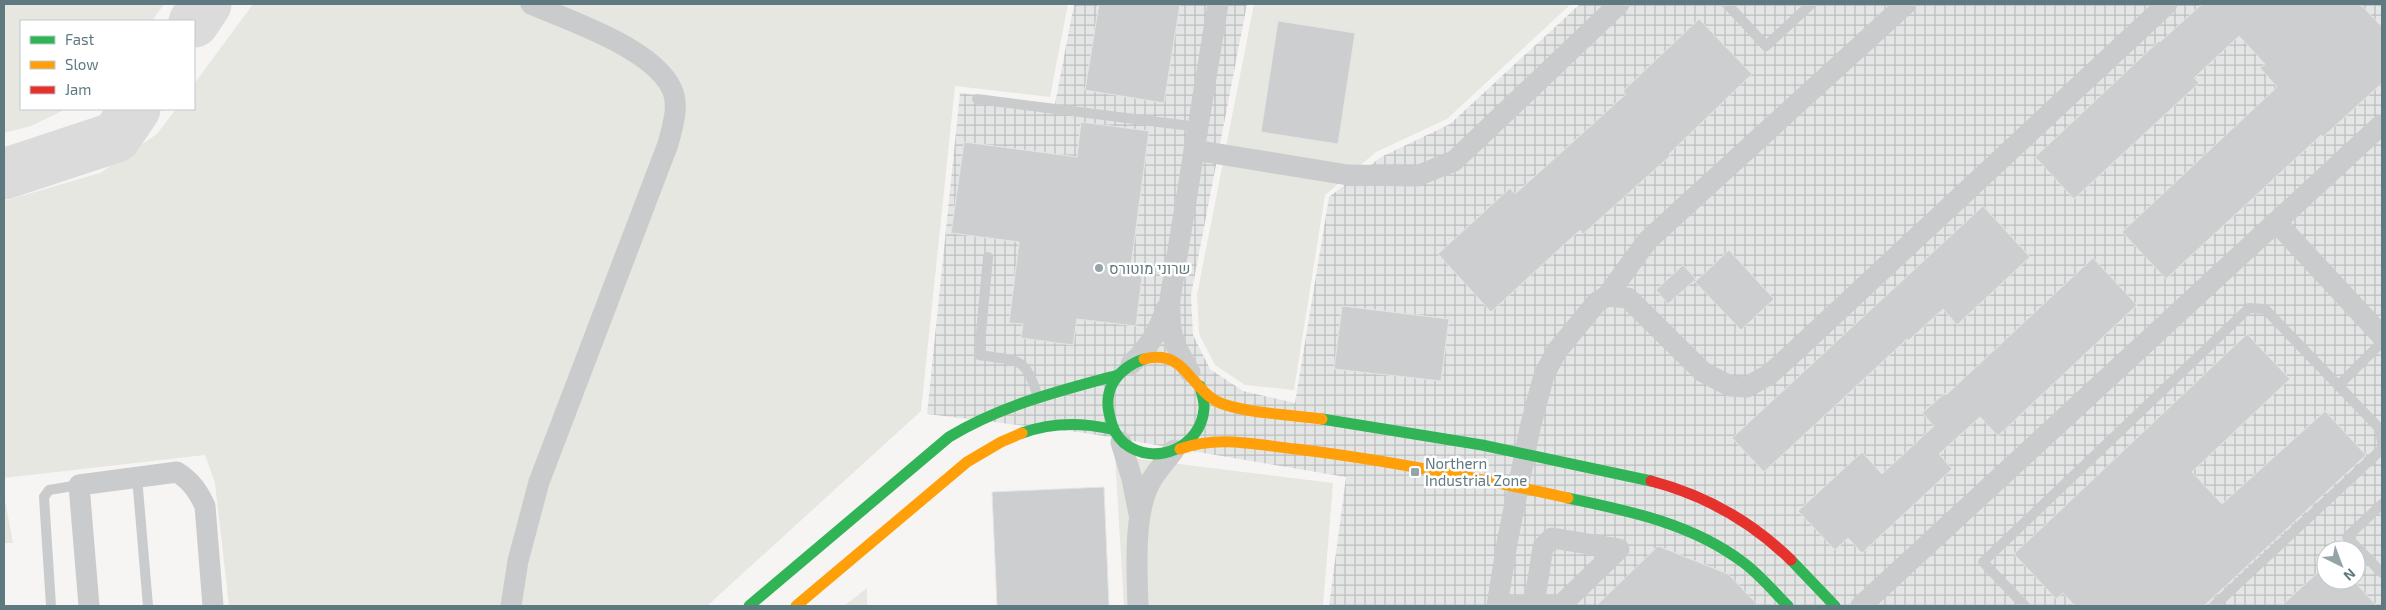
<svg xmlns="http://www.w3.org/2000/svg" width="2386" height="610" viewBox="0 0 2386 610" font-family="'Exo 2',Heebo,sans-serif">
	<style>
		.industrial { fill: url(#industrial-grid); fill-rule: evenodd }
		.grass { fill: #e6e7e1 }
		.lines { fill: none; stroke-linecap: round; stroke-linejoin: round }
		.taxiway { stroke: #dbdbdb; stroke-width: 51 }
		.building { fill: #cdcecf; stroke: #e5e4e4 }
		.lane { stroke: #cacbcc; stroke-width: 10 }
		.street { stroke: #cacbcc; stroke-width: 21 }
		.fast { stroke: #30b455; stroke-width: 11 }
		.slow { stroke: #ff9f0a; stroke-width: 11 }
		.jam { stroke: #e5322d; stroke-width: 11 }
		.poi-dot { fill: #94a4a9; stroke: #fff; stroke-width: 2 }
		.labels { text-anchor: middle; dominant-baseline: central; stroke-width: 5; stroke-linejoin: round; paint-order: stroke }
		.poi-label { font-size: 15px; fill: #5f7981; stroke: #fff; text-anchor: start }
	</style>
	<defs>
		<pattern id="industrial-grid" width="8" height="8" patternUnits="userSpaceOnUse" patternTransform="scale(1.25)"><rect width="8" height="8" fill="#e4e6e5"/><path d="M0 4h8M4 0v8" fill="none" stroke="#bcbfbf"/></pattern>
	</defs>
	<rect width="100%" height="100%" fill="#f6f5f4"/>
	<path class="industrial" d="M1074,4H1247L1191,295L1193,335L1210,369L1243,391L1295,403L1329,197L1381,157L1450,124L1580,4H2382V606H1329L1346,477L1085,433L927,414L960,93L1055,104ZM2326,550H2356V580H2326Z"/>
	<g class="grass">
		<path d="M4,4H164L152,21H21V109H66L31,126L4,133Z"/>
		<path d="M253,4H1068L1050,97L955,86L921,411L707,606H229L215,483L205,455L4,478V201L100,173L157,134L176,109H194V84Z"/>
		<path d="M1254,4H1571L1447,119L1376,152L1325,195L1294,390L1245,385L1215,365L1199,334L1197,295Z"/>
		<path d="M1115,456L1333,483L1323,606H1124Z"/>
		<path d="M4,495L13,543H4Z"/>
		<path d="M867,588V606H844Z"/>
	</g>
	<g class="lines">
		<g class="taxiway">
			<path d="M194,22L206,4"/>
			<path d="M4,174L116,137L135,109"/>
		</g>
	</g>
	<g class="building">
		<path d="M1099,4H1180L1164,103L1085,90Z"/>
		<path d="M2202,4H2360L2382,27V83L2323,137L2321,135L2166,279L2122,232L2277,87L2260,68L2265,64L2239,36L2194,78L2199,83L2074,199L2035,157L2159,41L2160,42Z"/>
		<path d="M1699,19L1752,74L1669,154L1671,155L1583,234L1580,230L1491,312L1438,254L1510,188L1515,194L1626,94L1623,91Z"/>
		<path d="M1278,21L1355,33L1338,144L1261,132Z"/>
		<path d="M1081,122L1149,131L1131,266L1143,268L1136,326L1077,319L1073,345L1021,338L1023,324L1009,323L1019,242L951,233L964,142L1077,157Z"/>
		<path d="M1983,206L2030,257L1957,325L1943,309L1908,341L1907,339L1764,472L1732,438Z"/>
		<path d="M1729,250L1774,299L1741,330L1695,282Z"/>
		<path d="M2093,258L2137,305L1998,436L1980,417L1939,454L1952,469L1862,553L1848,538L1835,550L1798,511L1862,452L1882,474L1934,426L1922,413L1945,393L1946,395Z"/>
		<path d="M1683,265L1696,279L1668,304L1656,290Z"/>
		<path d="M1342,306L1449,319L1441,381L1334,369Z"/>
		<path d="M2247,334L2290,379L2192,472L2222,504L2325,411L2366,455L2204,606H2075L2063,593L2056,599L2014,554Z"/>
		<path d="M1104,487L1109,606H997L992,492Z"/>
		<path d="M1658,546L1728,574L1759,606H1596Z"/>
		<path d="M2326,565V580H2353L2377,606H2281Z"/>
	</g>
	<g class="lines">
		<g class="lane">
			<path d="M1727,4L1766,46L1811,4"/>
			<path d="M977,99L1198,127"/>
			<path d="M988,257L979,355C1016,361 1026,355 1037,395"/>
			<path d="M2338,386L2382,342"/>
			<path d="M137,477L148,606"/>
			<path d="M2382,504L2347,537L2382,573"/>
			<path d="M51,606L44,497L49,490L79,485"/>
			<path d="M2025,606L1983,562L2249,308L2265,309L2380,429L2382,443"/>
			<path d="M2214,606L2382,449"/>
		</g>
		<g class="street">
			<path d="M1194,150L1348,175L1417,176L1454,161L1619,4"/>
			<path d="M2276,222L2382,336"/>
			<path d="M1607,296L1647,241L1906,4"/>
			<path d="M1131,364C1149,347 1158,332 1166,309"/>
			<path d="M1190,372C1172,341 1169,335 1170,299L1218,4"/>
			<path d="M1121,442L1132,479L1139,514"/>
			<path d="M1497,605H1561L1619,549L1552,538L1543,547L1534,605"/>
			<path d="M89,606L79,485L177,472C191,481 198,491 205,506L213,606"/>
			<path d="M511,606L518,561L539,482L668,144C672,128 678,111 674,95C662,51 570,21 531,4"/>
			<path d="M1138,606C1137,571 1133,512 1151,481C1157,470 1167,460 1174,450"/>
			<path d="M1497,606L1507,543L1530,428L1544,375L1556,352L1597,302L1607,296L1628,298L1703,372L1730,386L1747,387L1770,374L1793,353L2167,4"/>
			<path d="M1861,606L2380,126"/>
		</g>
		<g class="fast">
			<path d="M1144,359C1118,368 1102,389 1110,417C1112,427 1116,436 1124,443C1155,468 1201,447 1204,409C1205,401 1201,393 1200,386"/>
			<path d="M1322,419L1482,445L1651,481"/>
			<path d="M1022,433C1052,422 1080,422 1111,429"/>
			<path d="M1568,498C1630,511 1693,524 1744,563C1760,575 1774,592 1788,606"/>
			<path d="M1791,560L1835,606"/>
			<path d="M749,606L949,437C1002,405 1059,391 1118,375"/>
		</g>
		<g class="slow">
			<path d="M1144,359C1185,349 1189,386 1216,401C1239,413 1295,415 1322,419"/>
			<path d="M1180,449C1218,435 1257,445 1296,449C1387,460 1478,478 1568,498"/>
			<path d="M796,606L967,462L1001,442L1022,433"/>
		</g>
		<path class="jam" d="M1651,481C1705,495 1751,521 1791,560"/>
	</g>
	<g class="poi-dot">
		<circle cx="1099" cy="268" r="5"/>
		<rect x="1410" y="467" width="10" height="10" rx="2.5"/>
	</g>
	<g class="labels">
		<g class="poi-label">
			<text x="1109" y="268">שרוני מוטורס</text>
			<text x="1425" y="463">Northern<tspan x="1425" dy="17">Industrial Zone</tspan></text>
		</g>
	</g>
	<rect width="2386" height="610" fill="none" stroke="#5f7981" stroke-width="10"/>
	<rect x="20" y="20" width="175" height="90" fill="#ffffff" stroke="#bfc9cd"/>
	<rect x="30" y="36" width="25" height="8" fill="#30b455" stroke="#bfc9cd"/>
	<text x="65" y="45" font-size="15" fill="#5f7981">Fast</text>
	<rect x="30" y="61" width="25" height="8" fill="#ff9f0a" stroke="#bfc9cd"/>
	<text x="65" y="70" font-size="15" fill="#5f7981">Slow</text>
	<rect x="30" y="86" width="25" height="8" fill="#e5322d" stroke="#bfc9cd"/>
	<text x="65" y="95" font-size="15" fill="#5f7981">Jam</text>
	<g transform="translate(2341 565) rotate(138)"><circle r="24" fill="#ffffff" stroke="#bfc9cd"/>
	<path d="M0-4L9 19L0 12L-9 19Z" fill="#94a4a9"/>
	<text y="-8" font-size="14" font-weight="bold" text-anchor="middle" fill="#5f7981">N</text>
	</g>
</svg>
